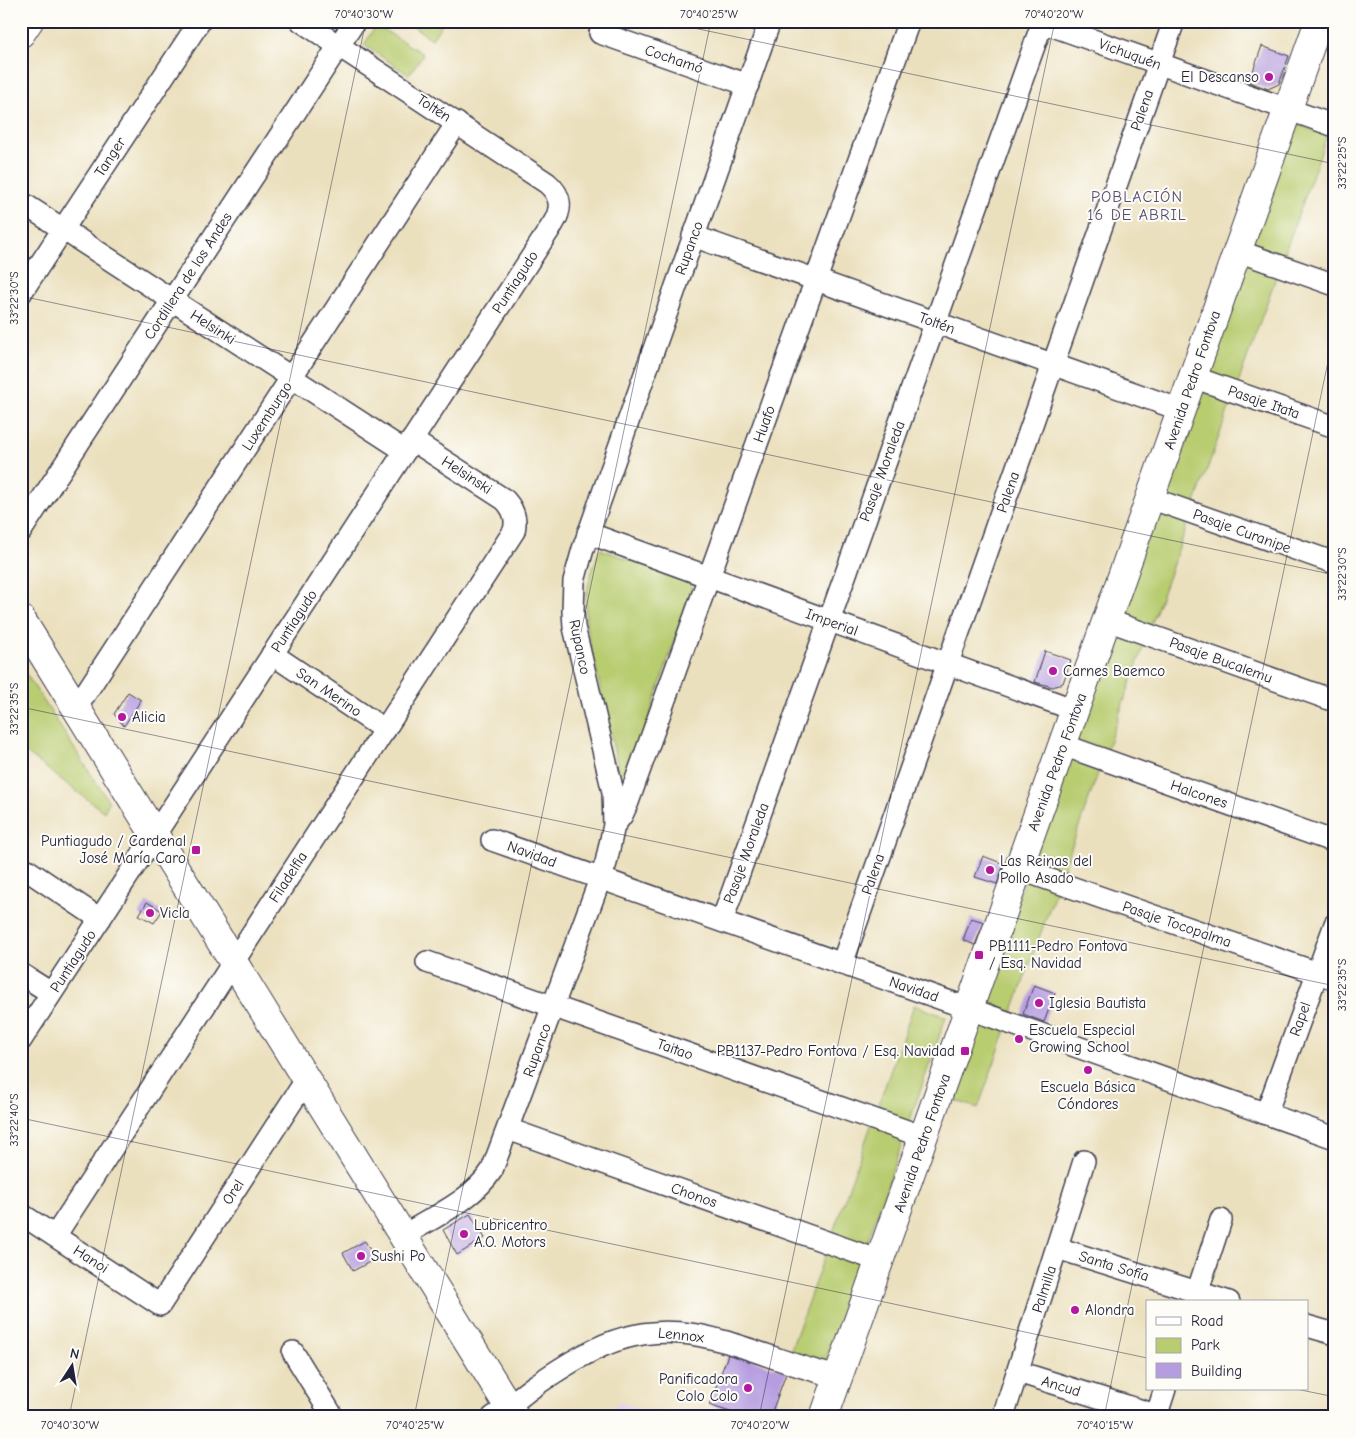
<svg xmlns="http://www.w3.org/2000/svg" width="1356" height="1438" viewBox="0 0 1356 1438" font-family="'Comic Neue',sans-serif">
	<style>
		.built { fill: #ead1ec }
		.green { fill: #b8cc70; stroke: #6d7756 }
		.building { fill: #b69de0 }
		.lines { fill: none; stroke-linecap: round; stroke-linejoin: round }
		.street-casing { stroke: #403e4f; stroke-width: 24 }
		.secondary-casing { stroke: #403e4f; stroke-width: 30 }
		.street { stroke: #fff; stroke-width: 21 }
		.secondary { stroke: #fff; stroke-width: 28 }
		.ticks { fill: none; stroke: #22223b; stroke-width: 1; stroke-opacity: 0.45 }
		.poi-dot { fill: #b5179e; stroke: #fdfcf7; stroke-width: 2 }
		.labels { text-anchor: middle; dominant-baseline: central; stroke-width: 4; stroke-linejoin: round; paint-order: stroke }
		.street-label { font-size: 15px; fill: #22223b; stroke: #fdfcf7 }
		.poi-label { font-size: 15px; fill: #22223b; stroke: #fdfcf7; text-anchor: start }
		.neighbourhood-label { font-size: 16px; letter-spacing: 1px; fill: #564d75; stroke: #fdfcf7 }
		.neatline { fill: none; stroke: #22223b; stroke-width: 2 }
		.ticks-label { font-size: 12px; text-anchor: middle; fill: #22223b }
	</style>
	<rect width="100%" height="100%" fill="#fdfcf7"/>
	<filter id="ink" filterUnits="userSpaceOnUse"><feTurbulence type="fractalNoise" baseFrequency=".02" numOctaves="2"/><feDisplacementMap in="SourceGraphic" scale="10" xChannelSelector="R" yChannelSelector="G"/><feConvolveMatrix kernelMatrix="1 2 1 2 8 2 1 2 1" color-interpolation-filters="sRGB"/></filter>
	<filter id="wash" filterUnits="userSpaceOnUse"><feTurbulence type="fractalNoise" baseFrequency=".0096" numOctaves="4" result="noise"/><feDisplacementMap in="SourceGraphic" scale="20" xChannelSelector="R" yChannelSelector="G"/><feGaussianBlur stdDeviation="1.12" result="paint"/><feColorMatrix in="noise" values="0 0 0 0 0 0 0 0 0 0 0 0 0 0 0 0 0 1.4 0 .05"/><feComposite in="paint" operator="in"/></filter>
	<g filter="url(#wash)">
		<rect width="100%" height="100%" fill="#ebe0be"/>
		<path class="built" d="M620,1402L663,1417H597Z"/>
		<g class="green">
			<path d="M405,21H444L432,39Z"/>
			<path d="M376,25L423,54L409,75L364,45Z"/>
			<path d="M1293,123L1327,135L978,1108L947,1098Z"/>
			<path d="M600,549L693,583L624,795L586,624C584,592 589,578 600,549Z"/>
			<path d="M21,666L109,802L104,812L21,749Z"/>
			<path d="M914,1005L946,1017L824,1366L789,1355Z"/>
		</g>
		<g id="blocks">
			<g class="building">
				<path d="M1262,46L1289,56L1279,84L1268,89L1249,82Z"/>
				<path d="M1045,651L1071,660L1063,683L1053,687L1035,682Z"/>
				<path d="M128,692L141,700L124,726L114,714Z"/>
				<path d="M983,856L1004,864L997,884L975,877Z"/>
				<path d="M147,902L162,911L154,923L139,915Z"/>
				<path d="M971,918L984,922L975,945L963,940Z"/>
				<path d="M1034,985L1055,993L1044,1022L1023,1014Z"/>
				<path d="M470,1214L485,1238L457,1255L443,1230Z"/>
				<path d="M365,1241L375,1259L353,1271L343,1253Z"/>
				<path d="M729,1352L787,1371L770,1417H745L709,1405Z"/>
			</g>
		</g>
	</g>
	<g filter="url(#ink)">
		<use href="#blocks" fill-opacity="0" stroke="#403e4f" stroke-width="1"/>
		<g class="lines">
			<g class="street-casing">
				<g id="street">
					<path d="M1039,21L1335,126"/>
					<path d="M600,33L748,85"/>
					<path d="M21,202L405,451"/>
					<path d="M693,236L1181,410"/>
					<path d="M1238,251L1335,285"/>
					<path d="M21,293L200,21"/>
					<path d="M1193,377L1335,427"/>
					<path d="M1150,498L1335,563"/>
					<path d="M21,531L355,21"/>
					<path d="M588,533L1075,710"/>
					<path d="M1107,620L1335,701"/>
					<path d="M272,654L385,730"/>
					<path d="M76,708L457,123"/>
					<path d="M1063,745L1335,842"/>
					<path d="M616,823L622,815L628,802L909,21"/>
					<path d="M492,840L1335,1138"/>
					<path d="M21,866L100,919"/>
					<path d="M1019,869L1335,979"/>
					<path d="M722,921L1043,21"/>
					<path d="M427,962L924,1137"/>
					<path d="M842,964L1174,21"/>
					<path d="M21,974L51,993"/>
					<path d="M21,1040L553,224C563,208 561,195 547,183L301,21"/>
					<path d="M1266,1114L1335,924"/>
					<path d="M508,1129L880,1261"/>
					<path d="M21,1214L160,1305L306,1080"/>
					<path d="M55,1236L514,531C517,519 514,510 505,500L412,440"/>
					<path d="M403,1236C433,1217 473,1200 492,1170L606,863L614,825L613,792L574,627L573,611L574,581L583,549L770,21"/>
					<path d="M1057,1248L1229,1302"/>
					<path d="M1194,1302L1221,1220"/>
					<path d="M1307,1326L1335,1334"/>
					<path d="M293,1352L333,1417"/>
					<path d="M1018,1372L1162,1417"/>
					<path d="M493,1417C508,1408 519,1397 533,1387C549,1376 567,1364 584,1355C678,1301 747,1357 839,1377"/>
					<path d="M1003,1417L1084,1161"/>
					<path d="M1156,1417L1165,1389"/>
				</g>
			</g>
			<g class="secondary-casing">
				<g id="secondary">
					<path d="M21,33L29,21"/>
					<path d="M21,619L515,1417"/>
					<path d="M824,1417L1319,21"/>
				</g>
			</g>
			<use href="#street" class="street"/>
			<use href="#secondary" class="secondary"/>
		</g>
	</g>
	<path class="ticks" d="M661,21L1335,164M21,296L1335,575M21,707L1335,986M21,1118L1147,1358M1296,1389L1335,1397M69,1417L366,21M414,1417L711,21M759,1417L1055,21M1104,1417L1335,329"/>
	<g class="poi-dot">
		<circle cx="1269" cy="77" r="5"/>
		<circle cx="1053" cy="671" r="5"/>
		<circle cx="122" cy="717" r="5"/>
		<rect x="191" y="845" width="10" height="10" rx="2.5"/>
		<circle cx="990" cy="870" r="5"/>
		<circle cx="150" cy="913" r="5"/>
		<rect x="974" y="950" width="10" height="10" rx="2.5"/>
		<circle cx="1039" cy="1003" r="5"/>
		<circle cx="1019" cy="1039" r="5"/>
		<rect x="960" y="1046" width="10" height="10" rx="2.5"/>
		<circle cx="1088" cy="1070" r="5"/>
		<circle cx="464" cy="1234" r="5"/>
		<circle cx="361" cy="1256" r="5"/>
		<circle cx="1075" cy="1310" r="5"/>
		<circle cx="748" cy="1388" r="5"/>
	</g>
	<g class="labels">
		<g class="street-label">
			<text transform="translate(1130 54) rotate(20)">Vichuquén</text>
			<text transform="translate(674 59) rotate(19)">Cochamó</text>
			<text transform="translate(434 108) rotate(33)">Toltén</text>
			<text transform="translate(1142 110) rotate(-71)">Palena</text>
			<text transform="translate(110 157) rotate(-57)">Tanger</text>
			<text transform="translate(689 248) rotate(-70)">Rupanco</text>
			<text transform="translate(188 276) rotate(-57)">Cordillera de los Andes</text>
			<text transform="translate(515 282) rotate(-57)">Puntiagudo</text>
			<text transform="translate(937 323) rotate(20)">Toltén</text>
			<text transform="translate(213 327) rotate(33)">Helsinki</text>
			<text transform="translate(1192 380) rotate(-71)">Avenida Pedro Fontova</text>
			<text transform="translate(1264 402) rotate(19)">Pasaje Itata</text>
			<text transform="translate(267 416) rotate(-57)">Luxemburgo</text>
			<text transform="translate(764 424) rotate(-70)">Huafo</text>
			<text transform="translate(882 471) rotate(-70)">Pasaje Moraleda</text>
			<text transform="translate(467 475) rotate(33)">Helsinski</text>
			<text transform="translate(1008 492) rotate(-71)">Palena</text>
			<text transform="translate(1242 531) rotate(20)">Pasaje Curanipe</text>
			<text transform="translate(294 621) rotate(-57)">Puntiagudo</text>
			<text transform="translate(832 622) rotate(20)">Imperial</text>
			<text transform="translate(580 647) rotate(78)">Rupanco</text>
			<text transform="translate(1221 660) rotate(20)">Pasaje Bucalemu</text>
			<text transform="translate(329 692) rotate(34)">San Merino</text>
			<text transform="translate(1057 762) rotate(-70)">Avenida Pedro Fontova</text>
			<text transform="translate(1199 794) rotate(19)">Halcones</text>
			<text transform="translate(746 853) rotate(-70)">Pasaje Moraleda</text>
			<text transform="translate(532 854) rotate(20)">Navidad</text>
			<text transform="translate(873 874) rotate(-71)">Palena</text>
			<text transform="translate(288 877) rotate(-57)">Filadelfia</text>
			<text transform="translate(1177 924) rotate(19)">Pasaje Tocopalma</text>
			<text transform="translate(73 961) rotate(-57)">Puntiagudo</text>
			<text transform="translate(914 989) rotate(19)">Navidad</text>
			<text transform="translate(1300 1019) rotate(-70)">Rapel</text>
			<text transform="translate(675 1049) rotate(19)">Taitao</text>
			<text transform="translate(537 1050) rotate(-70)">Rupanco</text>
			<text transform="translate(922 1143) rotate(-71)">Avenida Pedro Fontova</text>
			<text transform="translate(233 1192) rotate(-57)">Orel</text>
			<text transform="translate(694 1195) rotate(19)">Chonos</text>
			<text transform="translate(91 1259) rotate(33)">Hanoi</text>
			<text transform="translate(1114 1266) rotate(17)">Santa Sofía</text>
			<text transform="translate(1044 1289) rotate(-72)">Palmilla</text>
			<text transform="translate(681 1335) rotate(6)">Lennox</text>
			<text transform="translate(1061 1386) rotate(17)">Ancud</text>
		</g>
		<g class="poi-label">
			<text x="1259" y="77" text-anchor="end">El Descanso</text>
			<text x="1063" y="671">Carnes Baemco</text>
			<text x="132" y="717">Alicia</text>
			<text x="186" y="841" text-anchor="end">Puntiagudo / Cardenal<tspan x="186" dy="17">José María Caro</tspan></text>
			<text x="1000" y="861">Las Reinas del<tspan x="1000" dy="17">Pollo Asado</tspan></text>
			<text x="160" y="913">Vicla</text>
			<text x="989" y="946">PB1111-Pedro Fontova<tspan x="989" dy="17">/ Esq. Navidad</tspan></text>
			<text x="1049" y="1003">Iglesia Bautista</text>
			<text x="1029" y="1030">Escuela Especial<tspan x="1029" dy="17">Growing School</tspan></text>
			<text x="955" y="1051" text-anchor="end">PB1137-Pedro Fontova / Esq. Navidad</text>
			<text x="1088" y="1087" text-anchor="middle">Escuela Básica<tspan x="1088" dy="17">Cóndores</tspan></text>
			<text x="474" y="1225">Lubricentro<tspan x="474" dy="17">A.O. Motors</tspan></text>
			<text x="371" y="1256">Sushi Po</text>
			<text x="1085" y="1310">Alondra</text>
			<text x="738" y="1379" text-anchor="end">Panificadora<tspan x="738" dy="17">Colo Colo</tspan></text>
		</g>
		<g class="neighbourhood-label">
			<text x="1137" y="197">POBLACIÓN<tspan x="1137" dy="18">16 DE ABRIL</tspan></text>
		</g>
	</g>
	<rect width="1356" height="1438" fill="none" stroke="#fdfcf7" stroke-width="55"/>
	<rect x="1146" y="1300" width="162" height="90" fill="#fdfcf7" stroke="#a5a5ac"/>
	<rect x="1156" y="1317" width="25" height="8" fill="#ffffff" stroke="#a5a5ac"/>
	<text x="1191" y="1326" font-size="15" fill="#22223b">Road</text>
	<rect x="1156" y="1338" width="25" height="15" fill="#b8cc70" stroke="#a5a5ac"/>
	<text x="1191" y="1350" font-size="15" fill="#22223b">Park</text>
	<rect x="1156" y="1363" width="25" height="15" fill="#b69de0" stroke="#a5a5ac"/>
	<text x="1191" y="1376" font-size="15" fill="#22223b">Building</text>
	<g transform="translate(72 1366) rotate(12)" stroke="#fdfcf7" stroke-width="4" paint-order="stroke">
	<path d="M0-4L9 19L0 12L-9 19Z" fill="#22223b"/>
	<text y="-8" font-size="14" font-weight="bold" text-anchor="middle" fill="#22223b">N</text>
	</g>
	<rect x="28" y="28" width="1300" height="1382" class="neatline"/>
	<g class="ticks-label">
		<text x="364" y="18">70°40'30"W</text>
		<text x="709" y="18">70°40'25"W</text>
		<text x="1054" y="18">70°40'20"W</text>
		<text transform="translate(1342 163) rotate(-90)" y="4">33°22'25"S</text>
		<text transform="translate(14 298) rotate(-90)" y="4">33°22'30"S</text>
		<text transform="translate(1342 574) rotate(-90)" y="4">33°22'30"S</text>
		<text transform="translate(14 709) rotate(-90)" y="4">33°22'35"S</text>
		<text transform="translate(1342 985) rotate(-90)" y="4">33°22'35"S</text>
		<text transform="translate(14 1120) rotate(-90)" y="4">33°22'40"S</text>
		<text x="70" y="1429">70°40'30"W</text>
		<text x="415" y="1429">70°40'25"W</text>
		<text x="760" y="1429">70°40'20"W</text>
		<text x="1105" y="1429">70°40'15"W</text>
	</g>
</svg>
